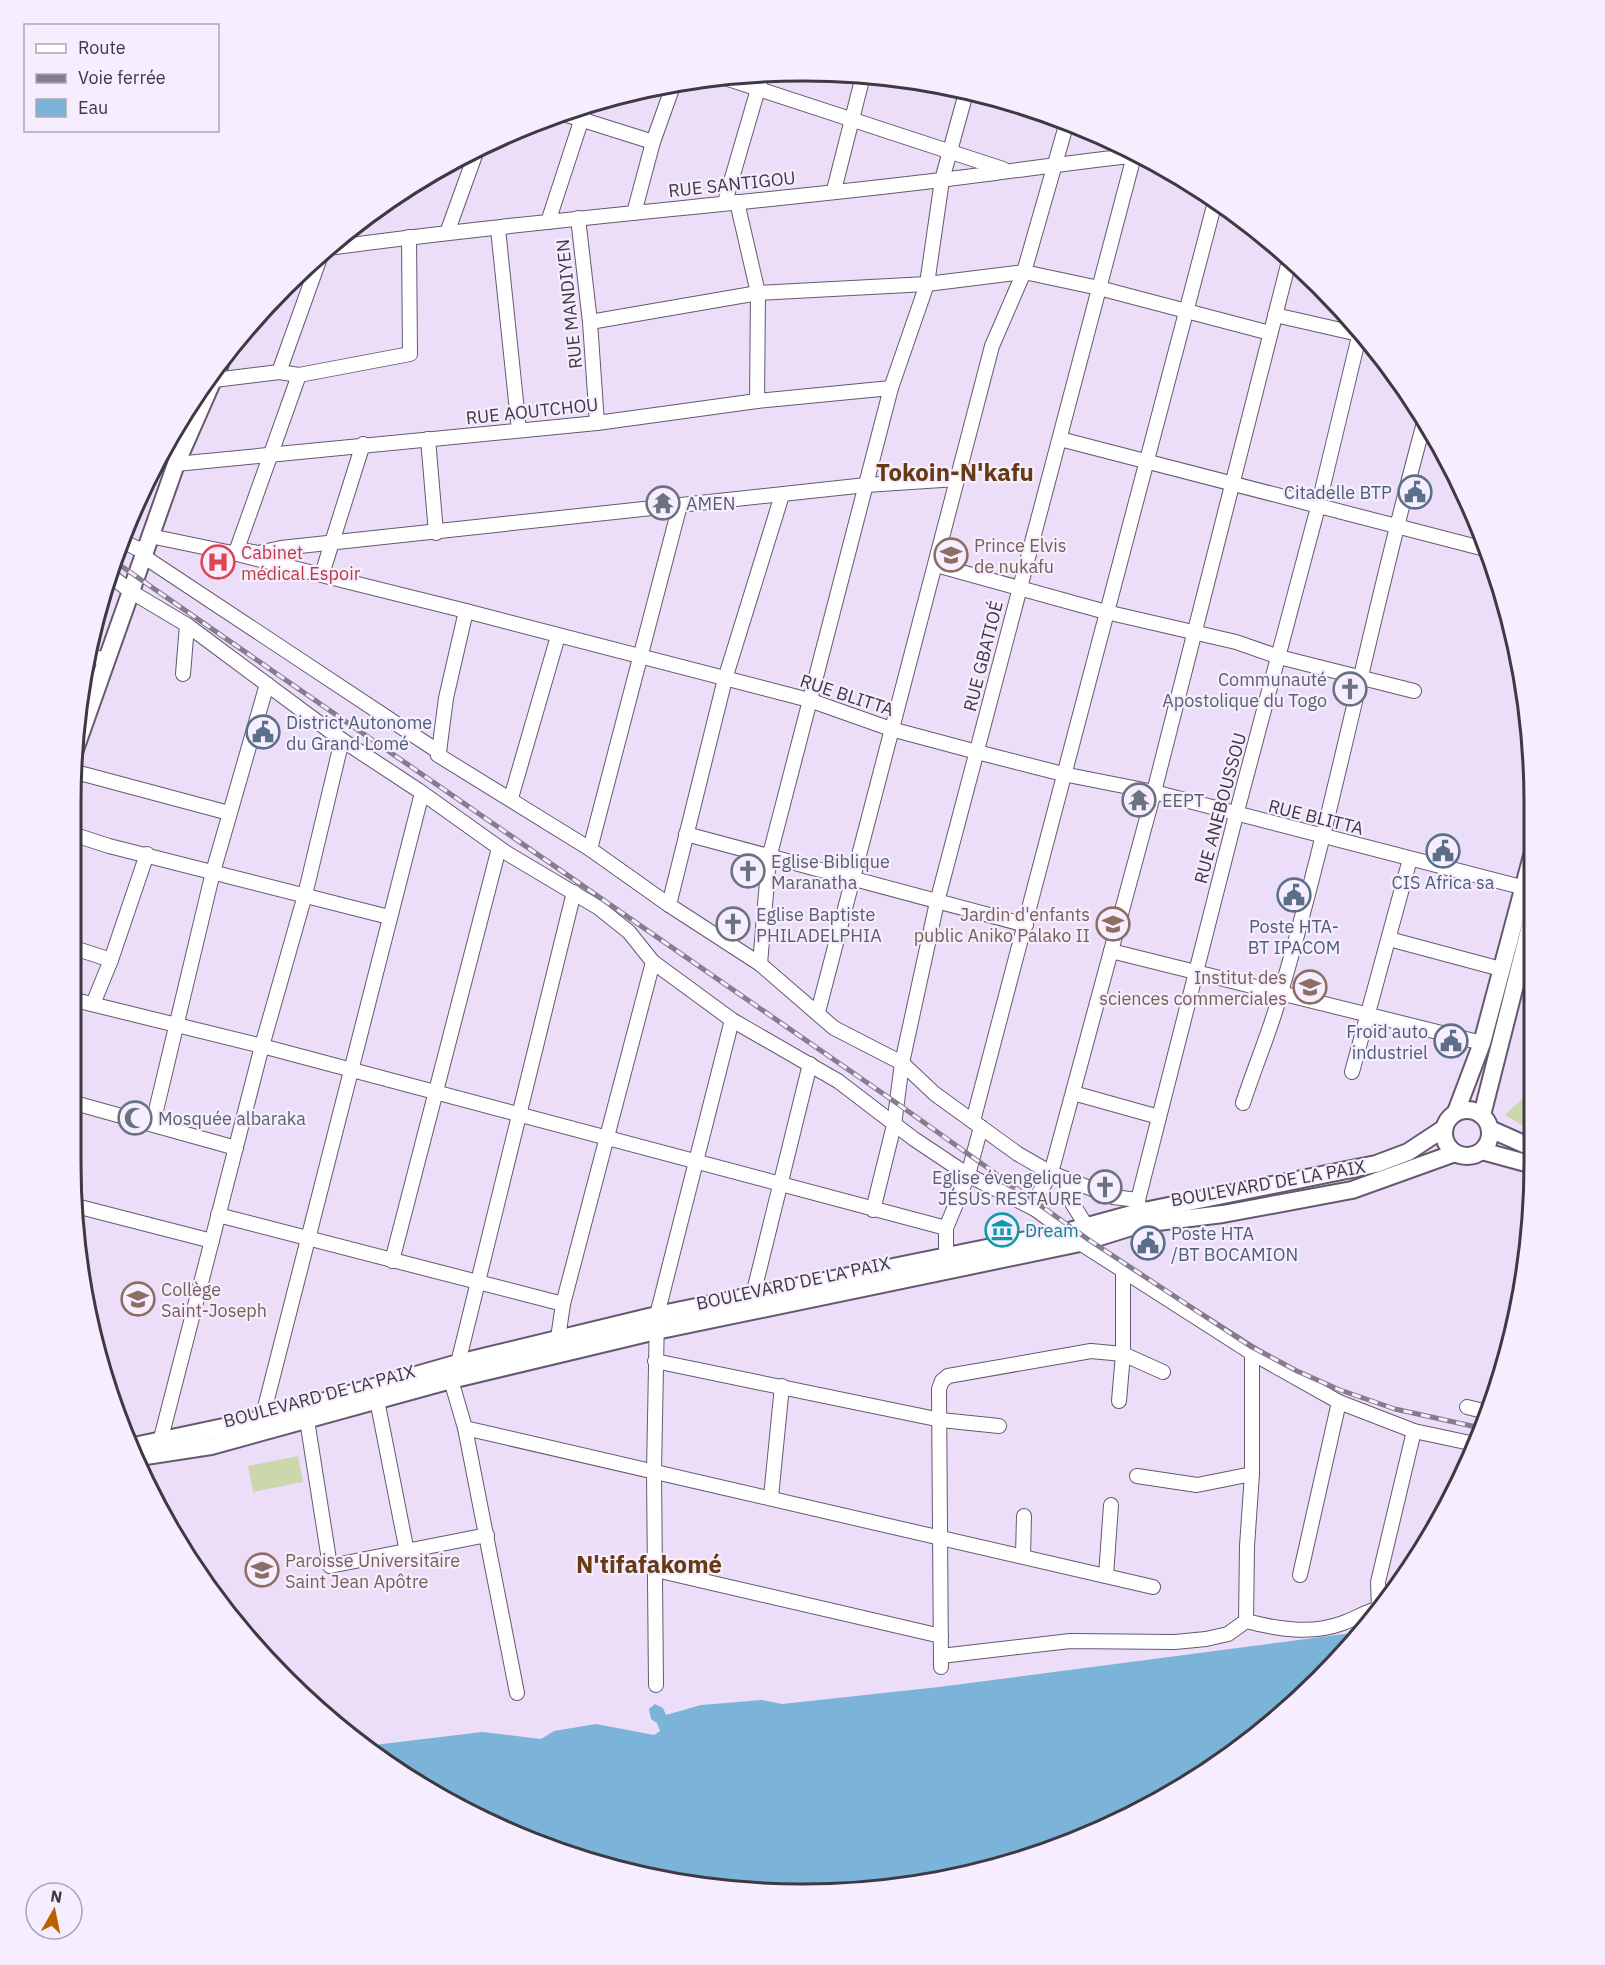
<svg xmlns="http://www.w3.org/2000/svg" width="1605" height="1965" viewBox="0 0 1605 1965" font-family="'IBM Plex Sans',sans-serif">
	<style>
		.green { fill: #ccd7ac }
		.water { fill: #7bb3d9 }
		.lines { fill: none; stroke-linecap: round; stroke-linejoin: round }
		.minor-casing { stroke: #65596f; stroke-width: 16 }
		.major-casing { stroke: #65596f; stroke-width: 20 }
		.minor { stroke: #fff; stroke-width: 14 }
		.major { stroke: #fff; stroke-width: 16 }
		.rail-casing { stroke: #857c8d; stroke-width: 5 }
		.rail { stroke: #f6eefe; stroke-width: 3; stroke-dasharray: 9; stroke-linecap: butt }
		.labels { text-anchor: middle; dominant-baseline: central; stroke-width: 4.5; stroke-linejoin: round; paint-order: stroke }
		.street-label { font-size: 18px; fill: #3e3943; stroke: #f6eefe }
		.service-label { font-size: 18px; fill: #4e5e75; stroke: #f6eefe; text-anchor: end }
		.worship-label { font-size: 18px; fill: #5b616d; stroke: #f6eefe; text-anchor: start }
		.education-label { font-size: 18px; fill: #785e54; stroke: #f6eefe; text-anchor: start }
		.health-label { font-size: 18px; fill: #be3a42; stroke: #f6eefe; text-anchor: start }
		.culture-label { font-size: 18px; fill: #0d838f; stroke: #f6eefe; text-anchor: start }
		.district-label { font-size: 24px; font-weight: bold; fill: #673a16; stroke: #f6eefe }
		.rim { fill: none; stroke: #3e3943; stroke-width: 3 }
	</style>
	<rect width="100%" height="100%" fill="#ecdef8"/>
	<g class="green">
		<path d="M1533,1089V1132L1505,1115Z"/>
		<path d="M298,1456L303,1482L253,1492L248,1466Z"/>
	</g>
	<path class="water" d="M1359,1632L1248,1743L1126,1819L945,1880L754,1893L568,1856L396,1771L366,1746L482,1732L541,1739L554,1731L596,1724L654,1735L660,1731L657,1723L651,1719L649,1709L655,1704L663,1708L666,1715L701,1705L762,1700L782,1704L939,1687Z"/>
	<g class="lines">
		<g class="minor-casing">
			<g id="minor">
				<path d="M722,77L1003,169"/>
				<path d="M564,114L653,142"/>
				<path d="M834,190L863,76"/>
				<path d="M725,202L763,72"/>
				<path d="M737,202L758,293L757,401"/>
				<path d="M634,213L653,142L673,86"/>
				<path d="M578,218L590,322L597,423"/>
				<path d="M548,222L586,106"/>
				<path d="M498,229L519,430"/>
				<path d="M447,233L478,147"/>
				<path d="M328,248C532,220 737,205 941,180C1007,172 1073,162 1139,155"/>
				<path d="M1275,315L1363,335"/>
				<path d="M590,322L758,293L927,284L1024,272L1099,288L1270,333"/>
				<path d="M279,372L321,255"/>
				<path d="M214,380L279,372L299,375L410,354L409,237"/>
				<path d="M428,439L436,533"/>
				<path d="M1060,439L1485,549"/>
				<path d="M176,464L597,423L757,401L891,388"/>
				<path d="M150,536L237,554L466,611L809,700L891,729L977,752L1063,774L1154,792L1533,890"/>
				<path d="M121,540L136,548L146,549"/>
				<path d="M248,551L258,553L281,548L866,485L957,479"/>
				<path d="M237,554V549L299,375"/>
				<path d="M143,556L439,752L438,755L590,849L669,905L760,964L834,1028L902,1063L935,1094L1018,1154L1051,1173L1113,1197L1138,1200"/>
				<path d="M936,565L1106,612L1236,642L1279,657L1414,691"/>
				<path d="M322,574L363,444"/>
				<path d="M110,575L130,591L187,625L342,740L418,790L505,852L599,908L629,932L653,962L732,1020L838,1081L914,1139L968,1175L1035,1209L1066,1232"/>
				<path d="M86,655L99,658"/>
				<path d="M183,674L187,625"/>
				<path d="M439,752L446,698L466,611"/>
				<path d="M72,771L229,813"/>
				<path d="M511,798L558,636"/>
				<path d="M72,834L109,846L389,917"/>
				<path d="M686,834L1026,925"/>
				<path d="M590,849L680,505"/>
				<path d="M669,905L725,679L782,495"/>
				<path d="M1389,939L1501,969"/>
				<path d="M71,947L111,960"/>
				<path d="M1111,951L1482,1043"/>
				<path d="M760,964L769,858L891,388L927,284L942,180L966,93"/>
				<path d="M71,999L262,1046L946,1228"/>
				<path d="M93,1004L111,960L147,854"/>
				<path d="M818,1012L992,346L1024,272L1067,122"/>
				<path d="M1352,1072L1410,859"/>
				<path d="M1073,1093L1159,1117"/>
				<path d="M71,1102L236,1148"/>
				<path d="M1243,1103C1255,1066 1271,1029 1281,992C1336,804 1372,611 1424,423"/>
				<path d="M973,1121L1215,202"/>
				<path d="M153,1123L213,872L267,684"/>
				<path d="M1065,1179L1072,1203L1087,1227"/>
				<path d="M76,1206L212,1241"/>
				<path d="M1139,1208L1138,1200L1236,815L1318,507L1360,332"/>
				<path d="M1035,1209V1200L1051,1173L1154,792L1290,257"/>
				<path d="M873,1210L894,1125L902,1063L937,902L1134,156"/>
				<path d="M218,1215L563,1304"/>
				<path d="M1080,1243L1252,1353L1339,1402L1414,1431L1475,1444"/>
				<path d="M392,1261L499,848"/>
				<path d="M946,1266V1228L968,1175L981,1127"/>
				<path d="M753,1295L810,1064"/>
				<path d="M558,1338L563,1304L653,962"/>
				<path d="M655,1361L941,1420L999,1426"/>
				<path d="M458,1363L574,892"/>
				<path d="M451,1380L465,1428L517,1693"/>
				<path d="M377,1400L407,1552"/>
				<path d="M1119,1401L1123,1354V1273"/>
				<path d="M1467,1407L1487,1412"/>
				<path d="M307,1420L330,1566L487,1535"/>
				<path d="M263,1427L262,1419L422,793"/>
				<path d="M465,1428L1153,1587"/>
				<path d="M160,1442L262,1046L305,895L342,740"/>
				<path d="M1137,1476L1197,1485L1252,1474"/>
				<path d="M771,1497L782,1386"/>
				<path d="M1023,1556L1024,1516"/>
				<path d="M656,1570L941,1636"/>
				<path d="M1300,1575L1339,1402"/>
				<path d="M1106,1576L1111,1505"/>
				<path d="M1379,1609L1378,1582L1414,1431"/>
				<path d="M1246,1621L1247,1546L1252,1474V1353"/>
				<path d="M941,1656L1070,1641L1175,1642L1206,1639L1228,1634L1246,1621C1277,1629 1311,1635 1343,1623C1357,1618 1368,1610 1383,1608"/>
				<path d="M941,1667L939,1389L942,1381L948,1376L1091,1351L1123,1354L1163,1372"/>
				<path d="M656,1685L654,1471L657,1315L732,1020"/>
			</g>
		</g>
		<g class="major-casing">
			<g id="major">
				<path d="M72,758L176,464L220,364"/>
				<circle cx="1467" cy="1133" r="23"/>
				<path d="M1456,1112L1482,1043L1533,852"/>
				<path d="M1482,1115L1533,914"/>
				<path d="M1490,1129L1533,1148"/>
				<path d="M1482,1151L1533,1165"/>
				<path d="M134,1446L262,1419L458,1363L657,1315L1066,1232L1139,1212L1376,1164L1408,1152L1443,1129"/>
				<path d="M139,1457L211,1446L451,1380L656,1331L1080,1243L1141,1224L1223,1214L1352,1190L1455,1153"/>
			</g>
		</g>
		<use href="#minor" class="minor"/>
		<use href="#major" class="major"/>
		<g class="rail-casing">
			<path id="rail" d="M114,561L898,1104L1089,1240L1250,1346L1297,1371L1340,1390L1395,1409L1481,1428"/>
		</g>
		<use href="#rail" class="rail"/>
	</g>
	<defs>
		<g id="civic-ring" transform="scale(1.725)"><circle r="9.5" fill="#f6eefe" stroke="#5c6f8a" stroke-width="1.5"/><path d="M-.6-6.5H3V-4.5H.6V-3L4-1V1h2V6H-6V1h2V-1L-.6-3ZM-1.2 2.5V6h2.4V2.5Z" fill="#5c6f8a"/></g>
		<g id="temple-ring" transform="scale(1.725)"><circle r="9.5" fill="#f6eefe" stroke="#6b7280" stroke-width="1.5"/><path d="M0-6L5-2H3V0L6.5 2.5H4V6H1.5V3h-3V6H-4V2.5H-6.5L-3 0V-2H-5Z" fill="#6b7280"/></g>
		<g id="university-ring" transform="scale(1.725)"><circle r="9.5" fill="#f6eefe" stroke="#8d6e63" stroke-width="1.5"/><path d="M0-5L7-2L0 1L-7-2ZM-4 1L0 2.5L4 1V4Q0 6-4 4Z" fill="#8d6e63"/></g>
		<g id="hospital-ring" transform="scale(1.725)"><circle r="9.5" fill="#f6eefe" stroke="#e0444e" stroke-width="1.5"/><path d="M-5-5h3v3.5h4V-5h3V5h-3V1.5h-4V5h-3Z" fill="#e0444e"/></g>
		<g id="church-ring" transform="scale(1.725)"><circle r="9.5" fill="#f6eefe" stroke="#6b7280" stroke-width="1.5"/><path d="M-1.2-6h2.4v3.5h3.3v2.4h-3.3V6h-2.4V-.1h-3.3v-2.4h3.3Z" fill="#6b7280"/></g>
		<g id="school-ring" transform="scale(1.725)"><circle r="9.5" fill="#f6eefe" stroke="#8d6e63" stroke-width="1.5"/><path d="M0-5L7-2L0 1L-7-2ZM-4 1L0 2.5L4 1V4Q0 6-4 4Z" fill="#8d6e63"/></g>
		<g id="mosque-ring" transform="scale(1.725)"><circle r="9.5" fill="#f6eefe" stroke="#6b7280" stroke-width="1.5"/><path d="M3.5-4.9A6 6 0 1 0 3.5 4.9A5 5 0 1 1 3.5-4.9Z" fill="#6b7280"/></g>
		<g id="museum-ring" transform="scale(1.725)"><circle r="9.5" fill="#f6eefe" stroke="#0f9aa8" stroke-width="1.5"/><path d="M0-6L6-3V-2H-6V-3ZM-5-1h2V3h-2ZM-1-1h2V3h-2ZM3-1h2V3H3ZM-6 4H6V6H-6Z" fill="#0f9aa8"/></g>
	</defs>
	<g fill-rule="evenodd">
		<use href="#civic-ring" x="1415" y="492"/>
		<use href="#temple-ring" x="663" y="503"/>
		<use href="#university-ring" x="951" y="555"/>
		<use href="#hospital-ring" x="218" y="562"/>
		<use href="#church-ring" x="1350" y="689"/>
		<use href="#civic-ring" x="263" y="732"/>
		<use href="#temple-ring" x="1139" y="800"/>
		<use href="#civic-ring" x="1443" y="851"/>
		<use href="#church-ring" x="748" y="871"/>
		<use href="#civic-ring" x="1294" y="895"/>
		<use href="#church-ring" x="733" y="924"/>
		<use href="#school-ring" x="1113" y="924"/>
		<use href="#school-ring" x="1310" y="987"/>
		<use href="#civic-ring" x="1451" y="1041"/>
		<use href="#mosque-ring" x="135" y="1118"/>
		<use href="#church-ring" x="1105" y="1187"/>
		<use href="#museum-ring" x="1002" y="1230"/>
		<use href="#civic-ring" x="1148" y="1243"/>
		<use href="#school-ring" x="138" y="1299"/>
		<use href="#school-ring" x="262" y="1570"/>
	</g>
	<g class="labels">
		<g class="street-label">
			<text transform="translate(732 184) rotate(-6)">RUE SANTIGOU</text>
			<text transform="translate(569 304) rotate(-96)">RUE MANDIYEN</text>
			<text transform="translate(532 411) rotate(-6)">RUE AOUTCHOU</text>
			<text transform="translate(983 656) rotate(-76)">RUE GBATIOÉ</text>
			<text transform="translate(847 695) rotate(18)">RUE BLITTA</text>
			<text transform="translate(1220 808) rotate(-75)">RUE ANEBOUSSOU</text>
			<text transform="translate(1316 817) rotate(14)">RUE BLITTA</text>
			<text transform="translate(1268 1183) rotate(-10)">BOULEVARD DE LA PAIX</text>
			<text transform="translate(793 1283) rotate(-12)">BOULEVARD DE LA PAIX</text>
			<text transform="translate(319 1396) rotate(-15)">BOULEVARD DE LA PAIX</text>
		</g>
		<g class="service-label">
			<text x="1392" y="492">Citadelle BTP</text>
			<text x="286" y="722" text-anchor="start">District Autonome<tspan x="286" dy="21">du Grand Lomé</tspan></text>
			<text x="1443" y="882" text-anchor="middle">CIS Africa sa</text>
			<text x="1294" y="926" text-anchor="middle">Poste HTA-<tspan x="1294" dy="21">BT IPACOM</tspan></text>
			<text x="1428" y="1031">Froid auto<tspan x="1428" dy="21">industriel</tspan></text>
			<text x="1171" y="1233" text-anchor="start">Poste HTA<tspan x="1171" dy="21">/BT BOCAMION</tspan></text>
		</g>
		<g class="worship-label">
			<text x="686" y="503">AMEN</text>
			<text x="1327" y="679" text-anchor="end">Communauté<tspan x="1327" dy="21">Apostolique du Togo</tspan></text>
			<text x="1162" y="800">EEPT</text>
			<text x="771" y="861">Eglise Biblique<tspan x="771" dy="21">Maranatha</tspan></text>
			<text x="756" y="914">Eglise Baptiste<tspan x="756" dy="21">PHILADELPHIA</tspan></text>
			<text x="158" y="1118">Mosquée albaraka</text>
			<text x="1082" y="1177" text-anchor="end">Eglise évengelique<tspan x="1082" dy="21">JÉSUS RESTAURE</tspan></text>
		</g>
		<g class="education-label">
			<text x="974" y="545">Prince Elvis<tspan x="974" dy="21">de nukafu</tspan></text>
			<text x="1090" y="914" text-anchor="end">Jardin d'enfants<tspan x="1090" dy="21">public Aniko Palako II</tspan></text>
			<text x="1287" y="977" text-anchor="end">Institut des<tspan x="1287" dy="21">sciences commerciales</tspan></text>
			<text x="161" y="1289">Collège<tspan x="161" dy="21">Saint-Joseph</tspan></text>
			<text x="285" y="1560">Paroisse Universitaire<tspan x="285" dy="21">Saint Jean Apôtre</tspan></text>
		</g>
		<g class="health-label">
			<text x="241" y="552">Cabinet<tspan x="241" dy="21">médical Espoir</tspan></text>
		</g>
		<g class="culture-label">
			<text x="1025" y="1230">Dream</text>
		</g>
		<g class="district-label">
			<text x="955" y="472">Tokoin-N'kafu</text>
			<text x="649" y="1564">N'tifafakomé</text>
		</g>
	</g>
	<path d="M0 0H1605V1965H0ZM802 81H803A721 721 0 0 1 1524 802V1163A721 721 0 0 1 803 1884H802A721 721 0 0 1 81 1163V802A721 721 0 0 1 802 81Z" fill="#f6eefe" fill-rule="evenodd"/>
	<path class="rim" d="M802 81H803A721 721 0 0 1 1524 802V1163A721 721 0 0 1 803 1884H802A721 721 0 0 1 81 1163V802A721 721 0 0 1 802 81Z"/>
	<rect x="24" y="24" width="195" height="108" fill="#f6eefe" stroke="#aca6b3" stroke-width="1.5"/>
	<rect x="36" y="44" width="30" height="9" fill="#ffffff" stroke="#aca6b3" stroke-width="1.5"/>
	<text x="78" y="54" font-size="18" fill="#3e3943">Route</text>
	<rect x="36" y="74" width="30" height="9" fill="#857c8d" stroke="#aca6b3" stroke-width="1.5"/>
	<text x="78" y="84" font-size="18" fill="#3e3943">Voie ferrée</text>
	<rect x="36" y="99" width="30" height="18" fill="#7bb3d9" stroke="#aca6b3" stroke-width="1.5"/>
	<text x="78" y="114" font-size="18" fill="#3e3943">Eau</text>
	<g transform="translate(54 1911) rotate(9)"><circle r="28" fill="#f6eefe" stroke="#aca6b3" stroke-width="1.5"/>
	<path d="M0-4.5L10 22L0 15L-10 22Z" fill="#bb6100"/>
	<text y="-9" font-size="16" font-weight="bold" text-anchor="middle" fill="#3e3943">N</text>
	</g>
</svg>
